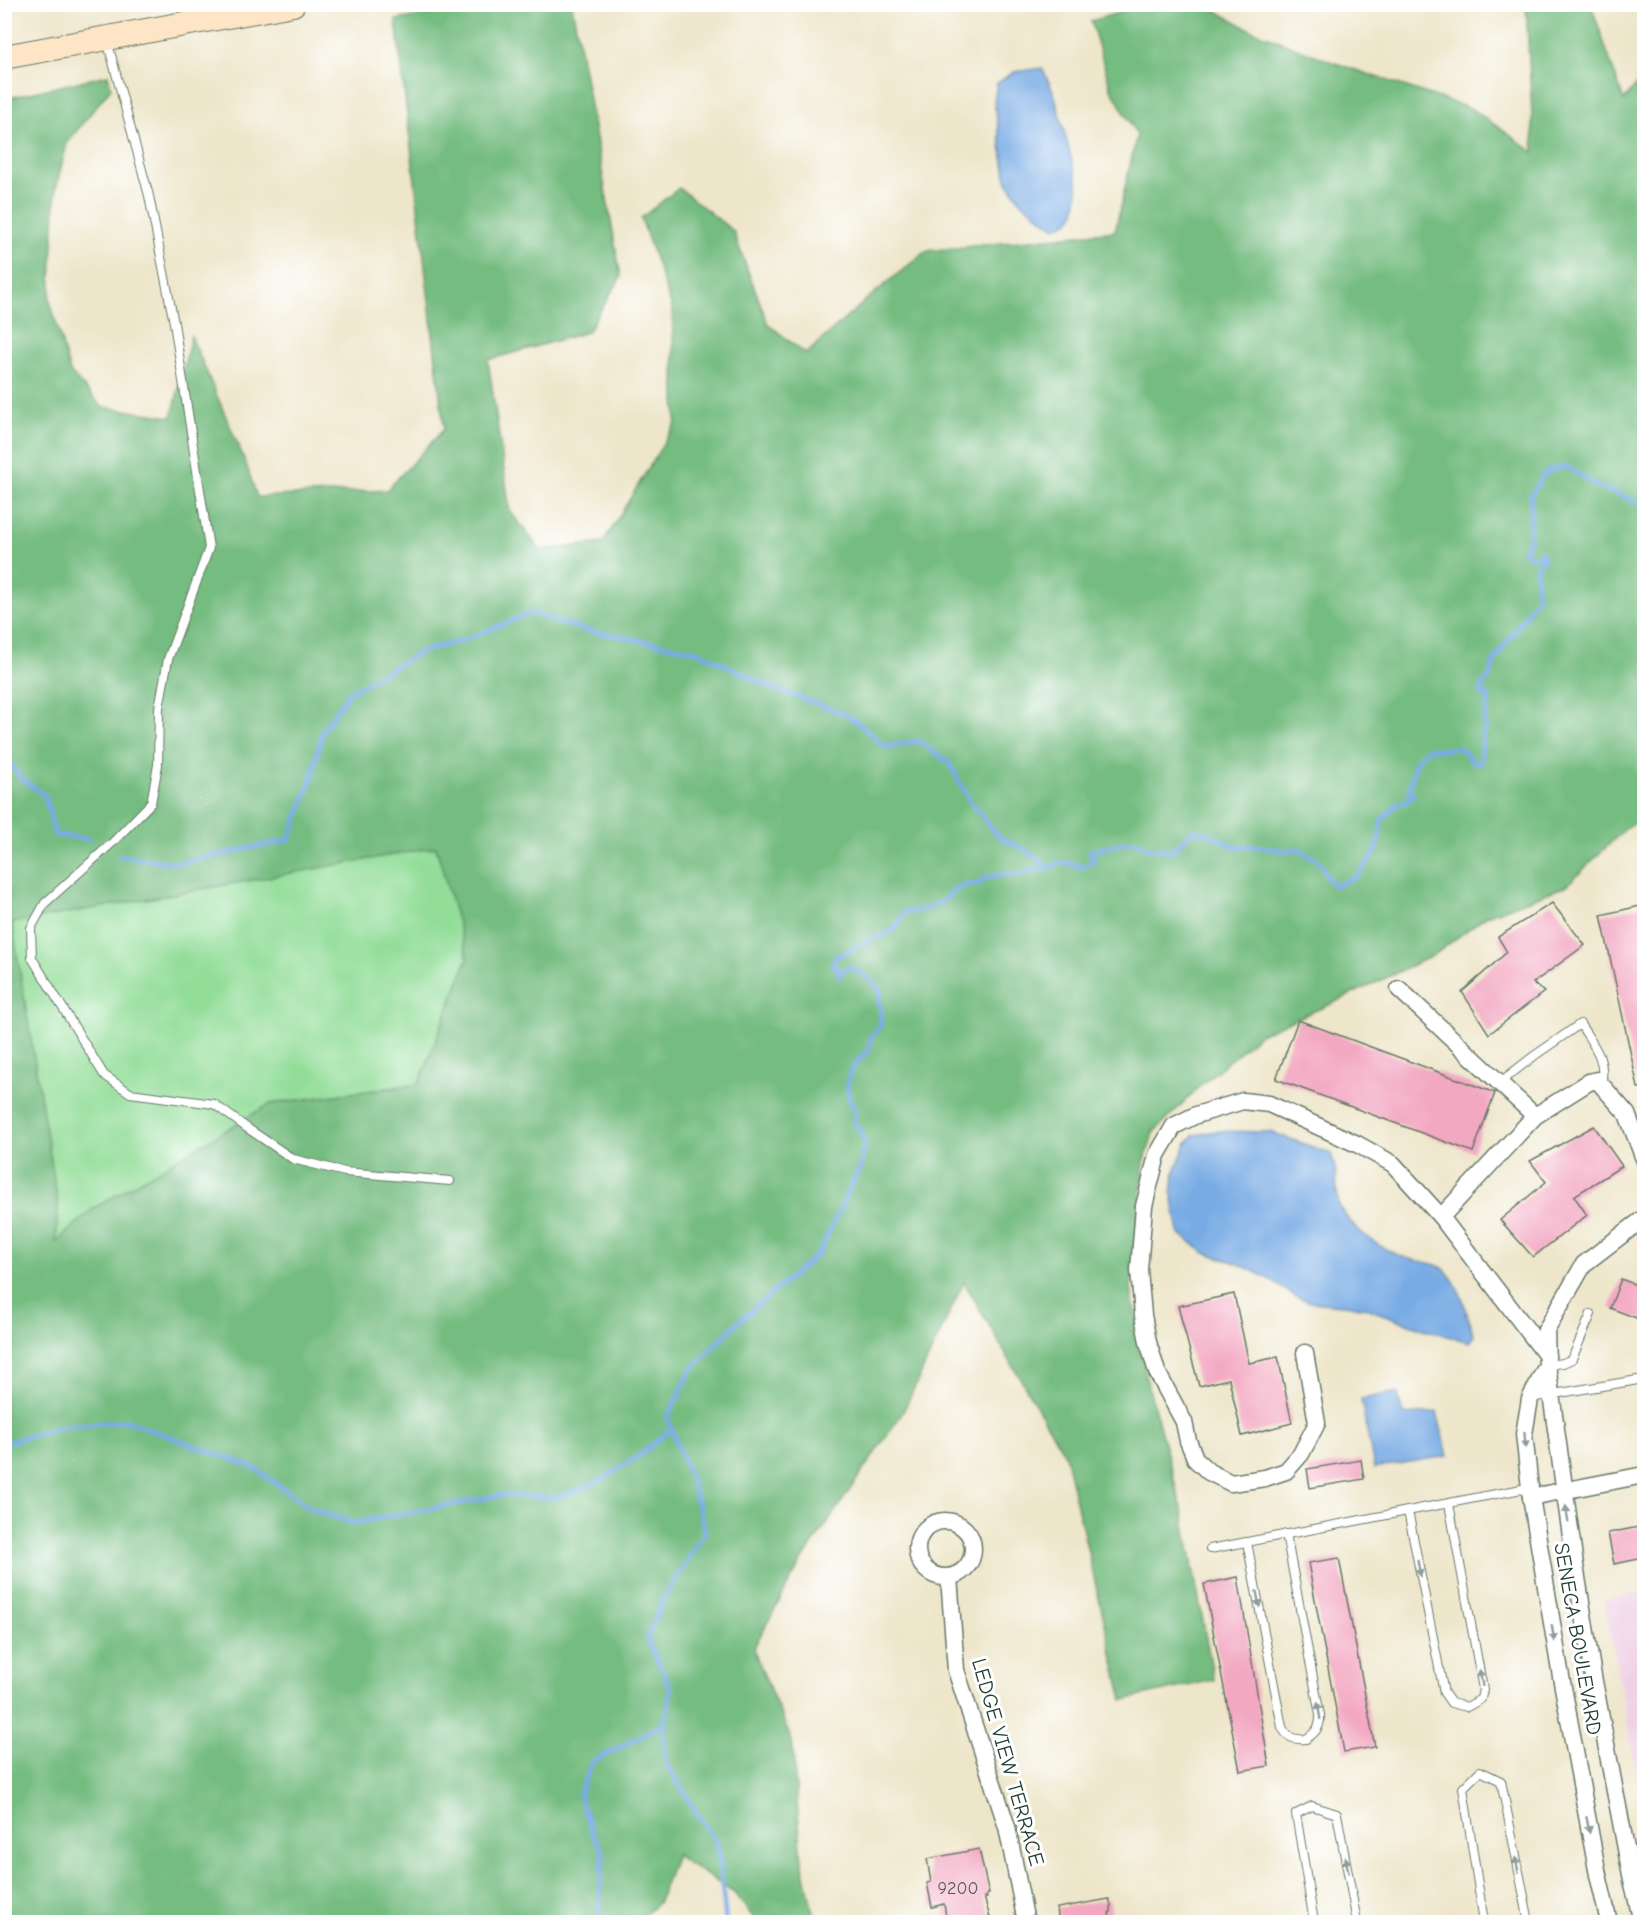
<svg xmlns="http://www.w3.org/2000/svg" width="1649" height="1927" viewBox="0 0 1649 1927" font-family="'Comic Neue',sans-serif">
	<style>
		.built { fill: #efd0e6 }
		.green { fill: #92dd98; stroke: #588d66; stroke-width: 1.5 }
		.forest { fill: #75bc80; stroke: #4a7c5a; stroke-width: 1.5; fill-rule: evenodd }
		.water { fill: #78abe4; stroke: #4c748c; stroke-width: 1.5 }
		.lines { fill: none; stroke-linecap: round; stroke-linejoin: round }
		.stream { stroke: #78abe4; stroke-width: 5 }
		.building { fill: #f3a8c2 }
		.lane-casing { stroke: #677868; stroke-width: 10 }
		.street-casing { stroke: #677868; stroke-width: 19 }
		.secondary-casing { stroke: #677868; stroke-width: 26 }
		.lane { stroke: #fff; stroke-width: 8 }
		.street { stroke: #fff; stroke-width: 16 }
		.secondary { stroke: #fee5c5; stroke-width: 24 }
		.oneway { fill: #8f9e9a }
		.labels { text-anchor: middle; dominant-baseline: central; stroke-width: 6; stroke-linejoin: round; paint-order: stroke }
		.number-label { font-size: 18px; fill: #545858 }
		.street-label { font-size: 21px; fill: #1f3d34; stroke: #fff }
	</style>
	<rect width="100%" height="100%" fill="#fff"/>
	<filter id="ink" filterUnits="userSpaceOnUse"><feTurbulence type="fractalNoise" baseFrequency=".0167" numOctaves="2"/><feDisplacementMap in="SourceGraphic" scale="12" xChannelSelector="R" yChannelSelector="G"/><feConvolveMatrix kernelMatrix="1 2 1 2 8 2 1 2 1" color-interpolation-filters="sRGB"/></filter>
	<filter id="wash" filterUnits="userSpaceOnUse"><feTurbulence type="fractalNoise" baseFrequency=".008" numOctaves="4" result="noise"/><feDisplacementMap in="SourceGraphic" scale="24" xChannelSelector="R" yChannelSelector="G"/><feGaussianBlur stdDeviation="1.35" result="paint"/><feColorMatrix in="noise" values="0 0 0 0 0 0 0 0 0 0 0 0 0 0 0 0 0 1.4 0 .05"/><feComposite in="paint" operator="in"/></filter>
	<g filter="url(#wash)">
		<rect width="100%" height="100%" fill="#eee6ca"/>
		<path class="built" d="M1644,1592V1810L1604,1600Z"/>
		<path class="green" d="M436,847L468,957L419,1084L270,1104L94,1208L56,1243L58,1204L11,923Z"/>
		<path class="forest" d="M486,5H572L621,277L587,332L488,360L510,511L540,550L603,543L676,423L672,308L641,218L679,188L733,231L768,324L806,354L866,300L926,251L1115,231L1137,135L1111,89L1091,21L1145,5H1206L1251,30L1335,63L1472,109L1534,152L1526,5H1591L1624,101L1644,74V817L1627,827L1566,886L1486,916L1434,955L1333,1003L1260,1034L1201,1085L1153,1133L1144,1164L1131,1288L1147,1381L1182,1509L1214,1680L1123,1700L1065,1455L964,1282L903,1412L802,1560L753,1649L792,1741L802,1860L815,1922H757L734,1893L676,1855L658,1903L636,1922H5L4,99L108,75L111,88L67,143L56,188L50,301L70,372L102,407L172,417L191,336L245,461L257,497L387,490L444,429L396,20ZM436,847L468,958L419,1084L270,1104L94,1208L56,1242L58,1204L12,923Z"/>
		<g class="water">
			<path d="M1042,68L1054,93L1077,180C1078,192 1079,215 1067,222C1064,225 1057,226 1053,227L1021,202L1007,182L994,102L997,83L1014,72Z"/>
			<path d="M1217,1131L1271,1132L1330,1153C1340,1170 1333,1197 1342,1211C1358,1235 1386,1252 1413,1260C1422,1262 1437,1263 1444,1269C1461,1285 1467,1314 1474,1336L1469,1342L1426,1330L1363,1307L1310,1302L1295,1296L1267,1278L1239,1264L1203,1252L1179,1233L1172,1195L1174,1173L1186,1144L1194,1135Z"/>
			<path d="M1397,1392L1403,1415L1437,1412L1448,1456L1374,1468L1361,1399Z"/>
		</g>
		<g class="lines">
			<g class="stream">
				<path d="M4,756L21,778L45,796L55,835L89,839"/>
				<path d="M120,856L178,863L289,840L312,778L322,732L348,693L422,651L464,640L531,613L585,630L697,651L773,688L848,715L886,747L919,741L949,763L971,803L999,837L1022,848L1051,868"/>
				<path d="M4,1443L63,1427L127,1421L253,1467L314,1510L354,1523L502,1495L556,1498L598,1482L639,1456L671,1429"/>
				<path d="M600,1922L599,1909L603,1852L592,1833L579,1795L592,1762L665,1723"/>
				<path d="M726,1922L718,1847L666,1763L663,1734L671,1689L647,1639L662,1601L705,1532L691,1480L667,1418L692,1369L735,1325L819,1253L862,1163V1151L865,1145L860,1130L854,1125L855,1108L852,1107C841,1078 850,1068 870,1048V1038L880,1026L881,1007L878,1003L881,992C877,985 857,966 848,968C845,969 842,972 839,973L840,977L839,970L832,965L837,956L844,954L869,940L892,931L897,927L904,911C912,914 939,905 946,899C948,897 950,894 952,892L956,891L960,886L980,883L985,878L998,875L1025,874L1030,870L1051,868L1058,863H1068L1082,867L1095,860L1089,852L1126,842H1136L1152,849L1169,850L1172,852C1178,843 1187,839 1193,830L1209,834L1234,847L1253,846L1287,851L1300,849L1307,856C1325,856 1322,878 1336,886L1357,876L1377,850L1382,819L1399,803L1408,801L1409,798L1414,795L1409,792L1416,760L1429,748C1439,752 1449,748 1460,748L1473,762L1481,763L1482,737L1486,729C1482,720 1486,708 1489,699L1486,694L1482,695L1481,691L1483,683L1490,676L1494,661L1537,598L1536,568L1544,558L1541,551V557H1531L1524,551L1530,538V514L1532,512L1530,497L1542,477L1548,471L1567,467L1585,478L1590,483L1644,505"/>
			</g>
		</g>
		<g id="blocks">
			<g class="building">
				<path d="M1552,903L1585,945L1533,983L1544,992L1489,1034L1462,992L1507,952L1498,937Z"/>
				<path d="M1644,905V1087L1638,1088L1601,915Z"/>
				<path d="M1298,1020L1495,1093L1473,1152L1276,1079Z"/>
				<path d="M1594,1126L1622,1166L1574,1196L1587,1215L1533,1257L1500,1220L1546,1182L1530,1161Z"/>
				<path d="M1621,1279L1644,1288V1321L1610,1308Z"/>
				<path d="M1234,1294L1249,1363L1278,1357L1292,1423L1242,1436L1229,1379L1199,1386L1178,1306Z"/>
				<path d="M1361,1460L1364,1479L1310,1488L1307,1469Z"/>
				<path d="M1644,1526V1558L1614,1564L1608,1533Z"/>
				<path d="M1339,1558L1375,1747L1344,1752L1308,1563Z"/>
				<path d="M1238,1577L1269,1766L1240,1771L1204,1584Z"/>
				<path d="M979,1849L989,1894L986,1895L987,1898L984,1897L991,1921L947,1923L944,1904L932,1907L927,1883L931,1882L927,1859Z"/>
				<path d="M1109,1899L1111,1905V1912L1109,1913L1111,1923H1059L1057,1908Z"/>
			</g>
		</g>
	</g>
	<g filter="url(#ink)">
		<use href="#blocks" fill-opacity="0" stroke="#677868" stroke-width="1.5"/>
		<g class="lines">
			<g class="lane-casing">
				<g id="lane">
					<path d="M107,40L149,196L174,323L209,548L168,659L159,708L158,765L151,803L112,843L45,903L31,928L32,958L104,1075L130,1093L214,1104L247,1128L293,1159L345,1172L450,1181"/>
					<path d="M1499,1083L1534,1056L1580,1024C1593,1045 1607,1059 1601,1084"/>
					<path d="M1547,1365L1563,1363L1572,1359L1591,1314"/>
					<path d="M1530,1398L1644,1379"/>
					<path d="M1408,1511L1444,1693L1451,1703L1467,1707L1481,1699L1483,1689L1449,1504"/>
					<path d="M1247,1542L1282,1727C1287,1738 1294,1740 1306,1739C1315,1733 1321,1727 1320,1715L1286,1534"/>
					<path d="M1210,1549L1522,1489L1531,1496"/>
					<path d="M1314,1922L1296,1814L1312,1806L1337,1814L1357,1922"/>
					<path d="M1484,1922L1463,1788L1480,1771L1501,1781L1529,1922"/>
				</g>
			</g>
			<g class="street-casing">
				<g id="street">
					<path d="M1399,989L1535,1116"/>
					<path d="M1441,1217L1535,1116L1589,1082L1597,1080L1627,1114L1644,1159"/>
					<path d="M1305,1353L1317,1423L1301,1454L1286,1471L1265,1478L1231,1483L1209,1472L1196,1460L1188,1441L1184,1422L1157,1372L1148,1342L1143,1315L1139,1270L1144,1206L1157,1155L1174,1126L1196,1115L1243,1101L1269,1104L1357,1144L1393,1164L1441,1217L1547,1356"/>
					<path d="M1547,1365L1530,1399L1524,1434L1531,1497L1560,1671L1598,1875L1609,1922"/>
					<path d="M1531,1497L1644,1475"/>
					<circle cx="945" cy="1549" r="28"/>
					<path d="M949,1577L956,1670L1007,1827L1026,1922"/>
					<path d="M1642,1922L1632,1880L1593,1676L1575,1565L1547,1365L1546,1330L1584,1264L1644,1218"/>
				</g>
			</g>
			<g class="secondary-casing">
				<path id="secondary" d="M4,57L293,4"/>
			</g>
			<use href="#lane" class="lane"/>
			<use href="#street" class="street"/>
			<use href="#secondary" class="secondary"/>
		</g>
		<defs><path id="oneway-solid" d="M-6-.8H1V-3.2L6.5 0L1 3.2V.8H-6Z" transform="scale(1.5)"/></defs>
		<g class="oneway">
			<use href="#oneway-solid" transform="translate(1525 1440) rotate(86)"/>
			<use href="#oneway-solid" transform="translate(1567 1514) rotate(-99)"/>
			<use href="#oneway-solid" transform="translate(1419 1568) rotate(79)"/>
			<use href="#oneway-solid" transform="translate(1258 1599) rotate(79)"/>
			<use href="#oneway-solid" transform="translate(1553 1633) rotate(81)"/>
			<use href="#oneway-solid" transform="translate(1481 1678) rotate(-100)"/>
			<use href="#oneway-solid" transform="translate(1319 1711) rotate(-99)"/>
			<use href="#oneway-solid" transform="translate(1588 1825) rotate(79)"/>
			<use href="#oneway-solid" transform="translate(1347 1865) rotate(-101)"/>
			<use href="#oneway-solid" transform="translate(1517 1865) rotate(-101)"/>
		</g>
	</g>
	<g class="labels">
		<g class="number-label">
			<text x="958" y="1888">9200</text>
		</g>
		<g class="street-label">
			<text transform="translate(1578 1639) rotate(80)">SENECA BOULEVARD</text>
			<text transform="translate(1008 1762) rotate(74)">LEDGE VIEW TERRACE</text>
		</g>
	</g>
	<rect width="1649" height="1927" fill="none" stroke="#fff" stroke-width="24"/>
</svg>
